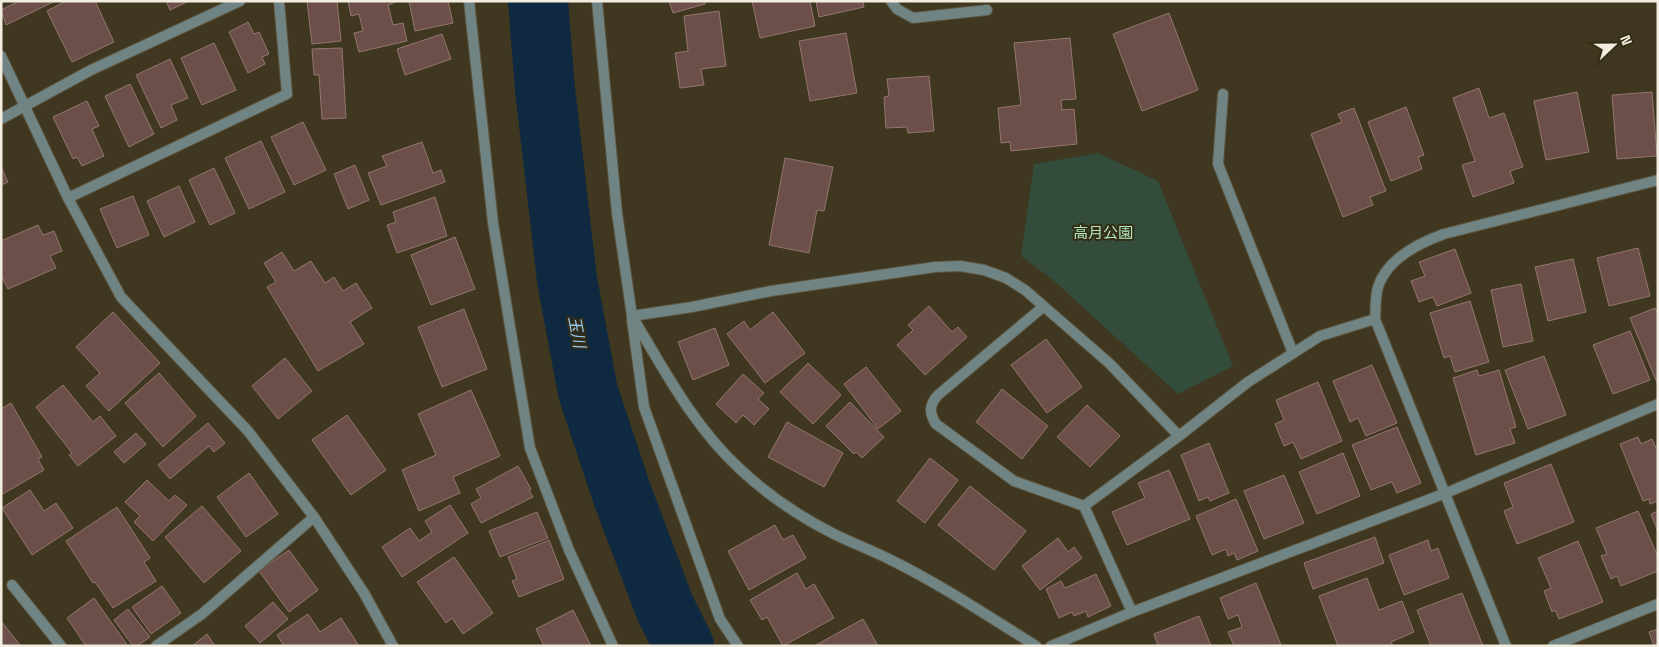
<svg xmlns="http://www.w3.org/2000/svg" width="1659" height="647" viewBox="0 0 1659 647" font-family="'Space Grotesk','Noto Sans JP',sans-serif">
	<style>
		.green { fill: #344c3b }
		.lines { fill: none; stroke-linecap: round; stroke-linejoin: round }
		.river { stroke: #0f2a40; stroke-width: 60 }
		.building { fill: #6b4f48; stroke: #94766f }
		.lane-casing { stroke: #5c543e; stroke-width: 12 }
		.street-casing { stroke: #5c543e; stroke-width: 12 }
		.lane { stroke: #708484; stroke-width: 10 }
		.street { stroke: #708484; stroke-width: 10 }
		.labels { text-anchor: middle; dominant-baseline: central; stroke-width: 4; stroke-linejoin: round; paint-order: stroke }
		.park-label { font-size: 15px; fill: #b1ebc2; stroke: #352c15 }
		.water-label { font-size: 16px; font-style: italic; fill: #94c7f2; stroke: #352c15 }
	</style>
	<rect width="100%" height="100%" fill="#3f371f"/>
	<path class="green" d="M1098,153L1158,181L1233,366L1178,394L1053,280L1021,256L1034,164Z"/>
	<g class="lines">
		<path class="river" d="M538,1L545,89L567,280L588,392L622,494L665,608L684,646"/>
	</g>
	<g class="building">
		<path d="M19,1H55L6,25L1,10Z"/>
		<path d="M66,1H95L114,42L72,62L47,11Z"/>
		<path d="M166,1H189L170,10Z"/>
		<path d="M307,1H337L341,41L312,44Z"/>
		<path d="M348,1H398L388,5L393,25L403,23L407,41L359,52L354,33L363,31L359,14L351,16Z"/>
		<path d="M409,1H448L453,23L415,31Z"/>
		<path d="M669,1H705V4L673,13Z"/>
		<path d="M752,1H810L815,26L760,38Z"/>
		<path d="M816,1H863L864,7L819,17Z"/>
		<path d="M719,11L726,66L701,69L704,85L680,88L675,53L688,51L684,16Z"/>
		<path d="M1169,13L1198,90L1142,111L1113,34Z"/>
		<path d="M248,22L254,34L259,32L269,54L262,57L265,64L248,73L229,32Z"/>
		<path d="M846,33L857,93L810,101L799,41Z"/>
		<path d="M442,34L451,59L405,75L397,49Z"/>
		<path d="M1070,38L1076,99L1061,100L1062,110L1074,109L1077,144L1011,151L1010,142L1001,143L998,108L1021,105L1014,43Z"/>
		<path d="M214,43L236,90L202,105L181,58Z"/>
		<path d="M342,48L346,118L322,119L319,75H314L312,49Z"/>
		<path d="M170,59L188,98L171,105L177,120L161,128L136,75Z"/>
		<path d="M929,76L934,131L908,133L907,127L886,128L884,97L889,96L887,79Z"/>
		<path d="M130,84L154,134L129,147L105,96Z"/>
		<path d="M1479,88L1489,118L1504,113L1523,167L1510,171L1514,183L1473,197L1462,165L1475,161L1453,98Z"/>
		<path d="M1577,92L1589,152L1546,160L1534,101Z"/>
		<path d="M1652,92L1657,156L1617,159L1612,95Z"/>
		<path d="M87,101L99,126L92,129L104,156L82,166L77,157L73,159L53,117Z"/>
		<path d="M1406,107L1424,155L1418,157L1422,169L1391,181L1368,122Z"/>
		<path d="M1354,108L1386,191L1370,197L1373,205L1343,217L1311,134L1342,122L1338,114Z"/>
		<path d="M303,122L326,170L294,185L271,137Z"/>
		<path d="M261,141L285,192L249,209L225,158Z"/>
		<path d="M422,142L433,173L441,170L445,182L381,205L368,173L387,166L382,156Z"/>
		<path d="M785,158L833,167L824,211L817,210L809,253L769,245Z"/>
		<path d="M355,165L369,200L348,209L334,174Z"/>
		<path d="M1,167L8,182L1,185Z"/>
		<path d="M214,168L235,213L210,225L189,180Z"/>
		<path d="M179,186L195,222L164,237L147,201Z"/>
		<path d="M133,196L149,235L117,248L100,209Z"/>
		<path d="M435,197L447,236L397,253L387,225L396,222L393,212Z"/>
		<path d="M38,225L43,235L54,231L62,251L50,256L56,268L8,289L1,275V241Z"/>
		<path d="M455,237L475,289L431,305L411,255Z"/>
		<path d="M1638,248L1650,296L1609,306L1597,258Z"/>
		<path d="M1455,249L1471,293L1437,306L1433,297L1419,302L1411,281L1425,276L1419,262Z"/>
		<path d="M282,252L294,271L311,261L325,283L334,277L343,291L356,283L372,308L350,322L364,344L318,371L267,287L276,282L264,263Z"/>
		<path d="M1573,259L1586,312L1548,321L1535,267Z"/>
		<path d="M1521,284L1533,341L1503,347L1491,290Z"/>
		<path d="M1470,301L1489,362L1455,372L1450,356L1444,358L1430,313Z"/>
		<path d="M929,306L952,332L958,327L967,337L925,375L897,345L913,330L908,325Z"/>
		<path d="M1655,308L1658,315V385L1630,318Z"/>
		<path d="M464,309L487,369L442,387L418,327Z"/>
		<path d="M113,312L160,363L109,411L86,386L100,373L76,347Z"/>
		<path d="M773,312L805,353L765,383L727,334L744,321L750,330Z"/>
		<path d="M715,328L729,365L693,380L678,342Z"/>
		<path d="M1630,331L1650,380L1613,394L1593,345Z"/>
		<path d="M1046,339L1082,387L1047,413L1011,365Z"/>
		<path d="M1544,356L1566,415L1528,429L1505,370Z"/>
		<path d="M285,358L312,391L278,419L252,386Z"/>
		<path d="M808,363L841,395L813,424L780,392Z"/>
		<path d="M1372,365L1397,423L1366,436L1358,418L1350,422L1333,381Z"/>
		<path d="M866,367L901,411L878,429L844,384Z"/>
		<path d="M1477,370L1479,376L1499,370L1516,427L1510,429L1515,443L1476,455L1453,378Z"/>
		<path d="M159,373L196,416L163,447L125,403Z"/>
		<path d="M743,374L764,393L758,399L769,409L754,425L743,415L736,423L716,404Z"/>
		<path d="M1318,382L1342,441L1301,459L1293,442L1284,446L1275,424L1284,420L1276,400Z"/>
		<path d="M63,385L93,422L100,416L116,436L78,466L69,455L72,453L36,407Z"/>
		<path d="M1002,389L1048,426L1022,459L976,422Z"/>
		<path d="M471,390L500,456L453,477L460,493L419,511L402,470L436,455L418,414Z"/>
		<path d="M850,402L884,437L862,458L856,452L854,454L826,426Z"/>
		<path d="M11,403L42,457L38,459L44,470L1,495V409Z"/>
		<path d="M1087,405L1120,436L1090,467L1057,437Z"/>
		<path d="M347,415L386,470L351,495L312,440Z"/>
		<path d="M787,422L843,453L824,487L768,457Z"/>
		<path d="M208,423L225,443L214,452L209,446L170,479L158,465Z"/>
		<path d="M1397,427L1421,483L1397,493L1392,482L1371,490L1352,445Z"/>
		<path d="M136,433L146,444L124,463L114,452Z"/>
		<path d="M1638,437L1641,444L1652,439L1656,448L1658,447V501L1650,504L1649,499L1643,501L1620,444Z"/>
		<path d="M1209,443L1229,493L1210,501L1208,497L1199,501L1181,455Z"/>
		<path d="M1343,453L1360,496L1317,514L1299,472Z"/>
		<path d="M930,458L958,480L925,523L897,501Z"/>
		<path d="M1551,464L1574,522L1517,544L1504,511L1513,507L1504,483Z"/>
		<path d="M518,466L531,489L529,490L533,497L481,523L471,504L481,498L476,489Z"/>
		<path d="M1169,470L1190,519L1127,545L1112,512L1145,498L1138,483Z"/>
		<path d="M249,473L278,514L246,537L217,497Z"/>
		<path d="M1284,475L1304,523L1264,539L1244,491Z"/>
		<path d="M147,480L169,501L175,495L187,505L153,541L134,522L140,516L125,502Z"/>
		<path d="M970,486L1026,531L994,570L938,525Z"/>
		<path d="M30,490L44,511L56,503L73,528L32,555L2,508Z"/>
		<path d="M1236,499L1258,551L1237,560L1234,553L1228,556L1226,549L1212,555L1196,516Z"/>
		<path d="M450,505L468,533L402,577L382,547L410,528L419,541L432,532L425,521Z"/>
		<path d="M202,506L241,551L204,583L165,537Z"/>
		<path d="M117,507L150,558L144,562L156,581L113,608L95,582L93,583L66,541Z"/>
		<path d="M1638,511L1658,557V571L1621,586L1617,576L1611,579L1601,556L1607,554L1596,528Z"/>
		<path d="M1658,511V532L1651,514Z"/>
		<path d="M537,512L548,538L500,557L489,531Z"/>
		<path d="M775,525L783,540L793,535L806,558L749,590L728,551Z"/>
		<path d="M1375,537L1384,563L1313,589L1304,563Z"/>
		<path d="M1058,538L1068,552L1074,547L1082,558L1040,590L1022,566Z"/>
		<path d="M549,540L564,579L519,597L512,581L517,579L508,557Z"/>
		<path d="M1428,540L1431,551L1438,548L1449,578L1404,595L1389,555Z"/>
		<path d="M1578,541L1603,602L1559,619L1555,610L1552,612L1544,591L1551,588L1538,558Z"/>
		<path d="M289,550L318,590L289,612L259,571Z"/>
		<path d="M454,557L493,613L463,634L452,618L446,623L417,582Z"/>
		<path d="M797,573L806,589L814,584L834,618L783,646L767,617L762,620L750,600Z"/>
		<path d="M1096,574L1111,606L1088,617L1086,611L1074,616L1072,612L1059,618L1046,589L1061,581L1065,588Z"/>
		<path d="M1367,578L1379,610L1402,601L1414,632L1391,642L1393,646H1338L1319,596Z"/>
		<path d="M1256,583L1281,645L1234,646L1228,632L1242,627L1238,615L1228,619L1220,598Z"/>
		<path d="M162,586L181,613L151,634L132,607Z"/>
		<path d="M1462,593L1483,646H1431L1417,610Z"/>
		<path d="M94,598L128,646H86L67,618Z"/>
		<path d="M273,602L288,619L260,643L245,626Z"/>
		<path d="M128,609L150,637L137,646H133L114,620Z"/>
		<path d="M573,610L591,646H544L536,629Z"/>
		<path d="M308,614L320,632L341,618L359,646H284L277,635Z"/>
		<path d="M1199,616L1211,646H1158L1154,634Z"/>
		<path d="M863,619L878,646H816V645Z"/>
		<path d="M1,621L20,645V646H1Z"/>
		<path d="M1658,629V646H1654L1649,632Z"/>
		<path d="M207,634L215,646H192Z"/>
	</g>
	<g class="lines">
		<g class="lane-casing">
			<path id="lane" d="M12,585L61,646"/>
		</g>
		<g class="street-casing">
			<g id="street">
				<path d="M469,1L493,223L530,448L569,550L613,646"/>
				<path d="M597,1L617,213L632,316L692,307L771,291L935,267L960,266L984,270L1006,278L1025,290L1109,363L1179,436L1248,382L1320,336L1375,319"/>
				<path d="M891,1L897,9L913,18L987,10"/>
				<path d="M1,56L68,198L121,297L248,431L314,517L364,593L393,646"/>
				<path d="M1223,94L1218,164L1293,353"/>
				<path d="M1,119L91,70L240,1"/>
				<path d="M68,198L287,94L279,1"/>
				<path d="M1043,307L938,395C929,405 929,413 936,424L1014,481L1084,506L1179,436"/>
				<path d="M632,316C664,370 694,427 741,470C769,496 800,517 834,534C852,543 871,550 889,559C940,584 988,616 1036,646"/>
				<path d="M632,320L644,407L720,619L738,646"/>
				<path d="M1084,506L1132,612"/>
				<path d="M156,646L202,614L314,517"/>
				<path d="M1051,646L1132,612L1446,493L1658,404"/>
				<path d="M1506,646L1375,319C1376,309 1375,296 1378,287C1387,259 1419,243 1444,234L1658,180"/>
				<path d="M1553,646L1658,604"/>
			</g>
		</g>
		<use href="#lane" class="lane"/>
		<use href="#street" class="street"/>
	</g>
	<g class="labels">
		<g class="park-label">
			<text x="1103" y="232">高月公園</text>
		</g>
		<g class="water-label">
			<text transform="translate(577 332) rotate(79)">玉川</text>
		</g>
	</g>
	<rect width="1659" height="647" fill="none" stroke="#f2eddf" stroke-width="5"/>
	<g transform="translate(1614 45) rotate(68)" stroke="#352c15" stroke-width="4" paint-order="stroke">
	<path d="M0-4L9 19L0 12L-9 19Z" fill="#f2eddf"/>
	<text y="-8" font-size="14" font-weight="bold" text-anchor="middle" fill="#f2eddf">N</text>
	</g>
</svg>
